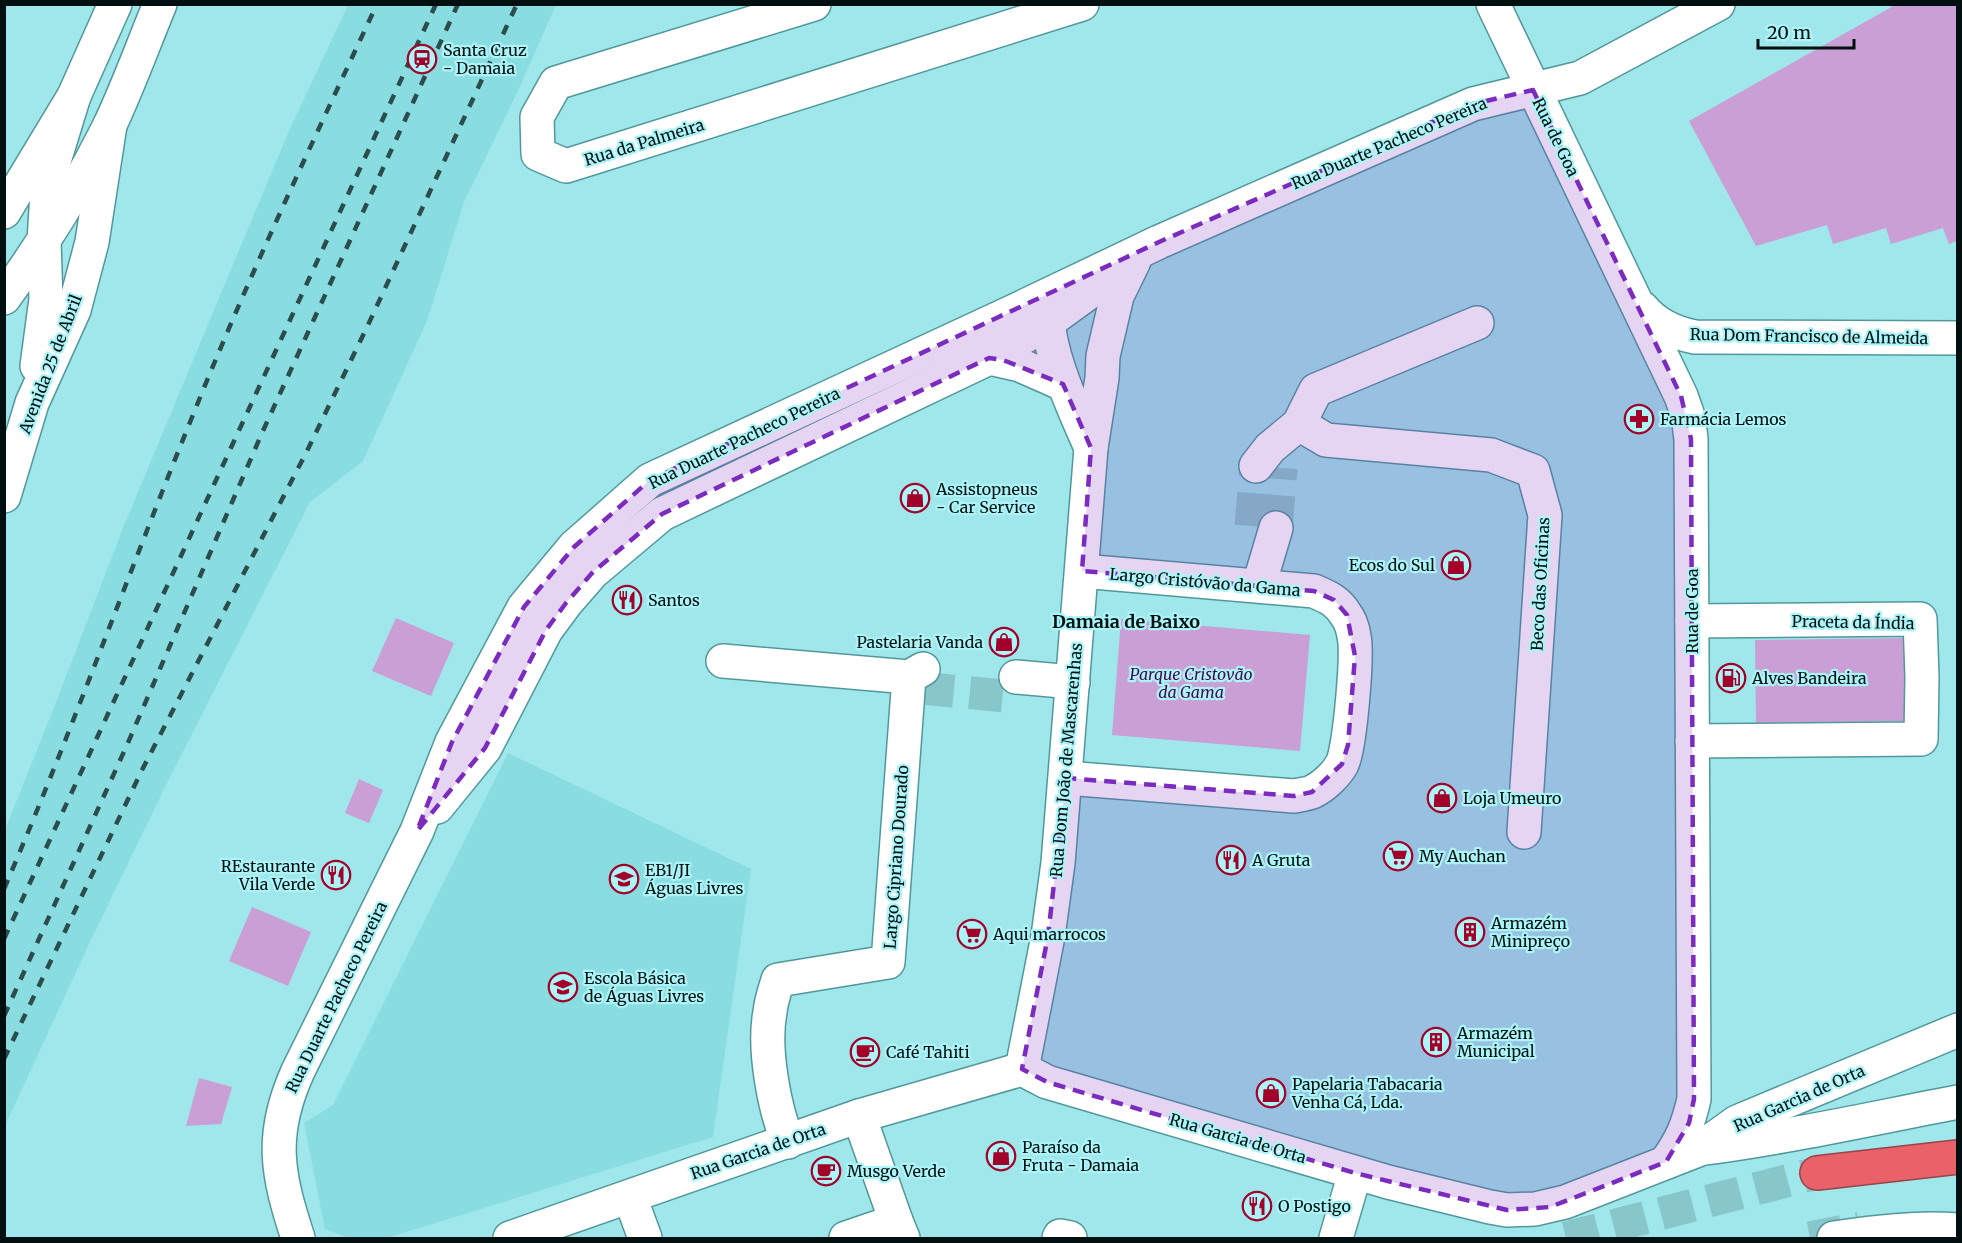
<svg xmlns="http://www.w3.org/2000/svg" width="1962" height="1243" viewBox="0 0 1962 1243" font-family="Merriweather,serif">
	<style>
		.built { fill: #89dde1 }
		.green { fill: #ca9fd5 }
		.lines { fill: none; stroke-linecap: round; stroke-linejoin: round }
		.minor-tunnel { stroke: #87c7c9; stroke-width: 33; stroke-dasharray: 33 16; stroke-linecap: butt }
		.highway-tunnel { stroke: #87c7c9; stroke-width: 33; stroke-dasharray: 33 16; stroke-linecap: butt }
		.minor-casing { stroke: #51989c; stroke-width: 36 }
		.highway-casing { stroke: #97454a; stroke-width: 36 }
		.minor { stroke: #fff; stroke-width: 33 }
		.highway { stroke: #e96169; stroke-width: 33 }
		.rail { stroke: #2c4c4d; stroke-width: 4.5; stroke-dasharray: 10 10; stroke-linecap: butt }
		.marked { fill: #7b2cbf; fill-opacity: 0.2; stroke: #7b2cbf; stroke-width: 4.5; stroke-dasharray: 12 8; stroke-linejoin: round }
		.labels { text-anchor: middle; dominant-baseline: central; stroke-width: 4.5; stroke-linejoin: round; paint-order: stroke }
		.poi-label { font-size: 16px; fill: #001011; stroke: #acf4f7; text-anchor: start }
		.street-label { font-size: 16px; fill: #001011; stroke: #acf4f7 }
		.park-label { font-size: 16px; font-style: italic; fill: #440951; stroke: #acf4f7 }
		.neighbourhood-label { font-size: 18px; font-weight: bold; fill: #001011; stroke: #acf4f7 }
	</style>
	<rect width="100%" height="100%" fill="#9fe7ea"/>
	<g class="built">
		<path d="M348,5H556L517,93L464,202L427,321L363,461L310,502L166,785L89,944L5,1126V830L55,705L123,528L288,133Z"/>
		<path d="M508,753L751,869L713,1137L387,1238H348L325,1229L304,1123L333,1105Z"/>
	</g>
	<g class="green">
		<path d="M1895,5H1957V241L1949,244L1943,228L1891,244L1886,228L1833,244L1827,225L1756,246L1689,121Z"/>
		<path d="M396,618L454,643L431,696L372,671Z"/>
		<path d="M1121,619L1310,635L1300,751L1112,735Z"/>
		<path d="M1908,638L1909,721L1756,723L1755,640Z"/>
		<path d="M359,779L383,790L369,823L345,813Z"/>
		<path d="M252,907L311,932L288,986L229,961Z"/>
		<path d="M199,1078L232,1087L221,1124L186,1126Z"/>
	</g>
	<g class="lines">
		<g class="minor-tunnel">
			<path d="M1251,526L1256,466"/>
			<path d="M1276,528L1281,468"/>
			<path d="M921,688L1015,697"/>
		</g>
		<g class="highway-tunnel">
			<path d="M1566,1238L1817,1173"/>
			<path d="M1810,1238L1860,1228"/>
		</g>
		<g class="minor-casing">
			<g id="minor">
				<path d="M814,4L556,83L537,117L538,154L566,166L1082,4"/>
				<path d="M1493,4L1681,396L1688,416L1691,439L1694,1099C1688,1125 1682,1140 1666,1162"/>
				<path d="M4,212L74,96L115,4"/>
				<path d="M4,298C44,243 79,187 109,127C128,87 143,45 160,4"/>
				<path d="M1050,302C1040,339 1076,413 1091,448"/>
				<path d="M1642,308C1656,325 1674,333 1695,337L1958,338"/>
				<path d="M989,358L1020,365L1063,384"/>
				<path d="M37,366L46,299L44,242L47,192L51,171L74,96"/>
				<path d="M1299,424L1316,390L1477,323"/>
				<path d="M1256,466L1270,448L1299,424L1326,440L1491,455L1533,471L1545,515L1524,832"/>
				<path d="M4,496L32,403L74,310L92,242L110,125"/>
				<path d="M1259,585L1276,528"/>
				<path d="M1692,621L1920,619L1922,677L1921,739L1692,741"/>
				<path d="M723,661L909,677L923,669"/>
				<path d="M1016,677L1073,682"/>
				<path d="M1066,778L1294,796C1299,795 1307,794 1312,792C1323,787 1336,775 1342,764C1350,748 1358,654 1354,636C1353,630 1350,620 1346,615C1338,601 1328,597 1314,591L1082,571"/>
				<path d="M437,807L485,748L546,630L566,603L593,572L662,514L989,358L1047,323L1091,291"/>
				<path d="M1022,1069L1048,936L1058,863L1091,448L1102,378L1103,356L1117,296L1134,261"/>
				<path d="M859,1116L896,1221"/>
				<path d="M788,1142C774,1108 763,1048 770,1012C771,1001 775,990 778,980L888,962L909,677"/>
				<path d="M1706,1148C1790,1137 1874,1118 1958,1102"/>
				<path d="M630,1197L645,1238"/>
				<path d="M298,1238C277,1174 269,1135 298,1071L417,831L452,742L524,607L574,547L650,480L1010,313L1159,242L1473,104L1580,78L1718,4"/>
				<path d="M510,1238L859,1116L1022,1069L1047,1082L1388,1182L1490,1207L1507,1210L1535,1209L1565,1202L1698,1150L1737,1122L1958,1030"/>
				<path d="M846,1238L896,1221L903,1238"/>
				<path d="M1059,1238L1060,1236L1070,1238"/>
				<path d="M1336,1238L1355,1173"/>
				<path d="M1834,1238C1875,1232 1916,1227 1958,1230"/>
			</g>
		</g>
		<g class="highway-casing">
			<path id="highway" d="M1817,1173L1958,1157"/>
		</g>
		<use href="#minor" class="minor"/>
		<use href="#highway" class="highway"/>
		<g class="rail">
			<path d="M4,889C73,729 131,566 197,405C252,269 315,137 377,4"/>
			<path d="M4,939L436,4"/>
			<path d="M4,1016L127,745L262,433L458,4"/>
			<path d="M4,1059L142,770L307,451L368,325L517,4"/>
		</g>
	</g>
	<path class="marked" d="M1533,90L1681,396L1691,439L1694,1099L1689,1123L1666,1162L1550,1207L1507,1210L1355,1173L1047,1082L1022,1069L1048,936L1066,778L1294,796L1312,792L1342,764L1348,745L1355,656L1347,615L1334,600L1314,591L1082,571L1091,448L1063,384L1003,360L989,358L662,514L593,572L566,603L546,630L485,748L417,831L452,742L524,607L574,547L650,480L1159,242L1473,104Z"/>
	<defs>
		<g id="station-ring" transform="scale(1.5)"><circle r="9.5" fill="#acf4f7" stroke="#a20229" stroke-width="1.5"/><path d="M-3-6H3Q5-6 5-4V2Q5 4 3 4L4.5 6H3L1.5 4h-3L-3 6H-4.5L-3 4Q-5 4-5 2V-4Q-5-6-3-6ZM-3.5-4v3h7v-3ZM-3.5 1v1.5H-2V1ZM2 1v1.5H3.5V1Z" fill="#a20229"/></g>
		<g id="pharmacy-ring" transform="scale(1.5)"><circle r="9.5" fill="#acf4f7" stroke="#a20229" stroke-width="1.5"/><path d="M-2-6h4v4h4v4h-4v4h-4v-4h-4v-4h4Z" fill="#a20229"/></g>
		<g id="shop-ring" transform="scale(1.5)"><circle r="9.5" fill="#acf4f7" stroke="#a20229" stroke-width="1.5"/><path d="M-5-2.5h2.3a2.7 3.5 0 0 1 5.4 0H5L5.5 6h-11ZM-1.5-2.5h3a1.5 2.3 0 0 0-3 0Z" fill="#a20229"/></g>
		<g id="restaurant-ring" transform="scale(1.5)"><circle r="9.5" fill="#acf4f7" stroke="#a20229" stroke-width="1.5"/><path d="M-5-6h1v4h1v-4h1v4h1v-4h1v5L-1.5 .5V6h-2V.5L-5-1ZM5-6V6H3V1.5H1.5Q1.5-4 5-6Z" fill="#a20229"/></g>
		<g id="fuel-ring" transform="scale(1.5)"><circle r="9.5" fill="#acf4f7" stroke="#a20229" stroke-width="1.5"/><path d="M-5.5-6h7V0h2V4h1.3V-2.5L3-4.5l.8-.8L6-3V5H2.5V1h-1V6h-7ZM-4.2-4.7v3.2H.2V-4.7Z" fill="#a20229"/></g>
		<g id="supermarket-ring" transform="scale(1.5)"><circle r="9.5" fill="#acf4f7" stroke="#a20229" stroke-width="1.5"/><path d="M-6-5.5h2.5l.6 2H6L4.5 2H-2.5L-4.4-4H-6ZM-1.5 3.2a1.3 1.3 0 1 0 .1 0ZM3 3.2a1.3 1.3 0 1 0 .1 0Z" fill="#a20229"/></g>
		<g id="school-ring" transform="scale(1.5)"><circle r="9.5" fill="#acf4f7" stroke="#a20229" stroke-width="1.5"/><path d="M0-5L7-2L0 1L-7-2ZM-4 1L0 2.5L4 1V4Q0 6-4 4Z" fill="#a20229"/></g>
		<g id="building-ring" transform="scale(1.5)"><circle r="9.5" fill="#acf4f7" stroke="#a20229" stroke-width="1.5"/><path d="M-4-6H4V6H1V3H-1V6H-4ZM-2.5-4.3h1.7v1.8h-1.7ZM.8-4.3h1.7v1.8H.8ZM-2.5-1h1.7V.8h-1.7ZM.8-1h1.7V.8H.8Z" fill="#a20229"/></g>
		<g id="cafe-ring" transform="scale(1.5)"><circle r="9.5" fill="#acf4f7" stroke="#a20229" stroke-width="1.5"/><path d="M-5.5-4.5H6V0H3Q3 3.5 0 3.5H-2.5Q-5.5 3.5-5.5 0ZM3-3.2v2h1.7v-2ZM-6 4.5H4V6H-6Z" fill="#a20229"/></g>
	</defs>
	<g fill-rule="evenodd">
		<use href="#station-ring" x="422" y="59"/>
		<use href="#pharmacy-ring" x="1639" y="419"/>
		<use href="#shop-ring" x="915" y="498"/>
		<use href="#shop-ring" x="1456" y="565"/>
		<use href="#restaurant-ring" x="627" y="600"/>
		<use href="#shop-ring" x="1004" y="642"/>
		<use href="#fuel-ring" x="1731" y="678"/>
		<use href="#shop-ring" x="1442" y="798"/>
		<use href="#supermarket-ring" x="1398" y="856"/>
		<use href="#restaurant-ring" x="1231" y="860"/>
		<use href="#restaurant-ring" x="336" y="875"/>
		<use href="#school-ring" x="624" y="879"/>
		<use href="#building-ring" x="1470" y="932"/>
		<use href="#supermarket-ring" x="972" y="934"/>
		<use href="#school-ring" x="563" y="987"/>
		<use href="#building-ring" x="1436" y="1042"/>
		<use href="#cafe-ring" x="865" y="1052"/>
		<use href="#shop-ring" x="1271" y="1093"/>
		<use href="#shop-ring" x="1001" y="1156"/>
		<use href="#cafe-ring" x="826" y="1171"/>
		<use href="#restaurant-ring" x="1257" y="1206"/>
	</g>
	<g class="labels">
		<g class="poi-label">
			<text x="443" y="50">Santa Cruz<tspan x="443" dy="18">- Damaia</tspan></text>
			<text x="1660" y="419">Farmácia Lemos</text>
			<text x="936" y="489">Assistopneus<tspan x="936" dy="18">- Car Service</tspan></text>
			<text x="1435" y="565" text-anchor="end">Ecos do Sul</text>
			<text x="648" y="600">Santos</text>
			<text x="983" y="642" text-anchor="end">Pastelaria Vanda</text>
			<text x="1752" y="678">Alves Bandeira</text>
			<text x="1463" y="798">Loja Umeuro</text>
			<text x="1419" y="856">My Auchan</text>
			<text x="1252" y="860">A Gruta</text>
			<text x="315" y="866" text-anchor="end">REstaurante<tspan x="315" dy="18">Vila Verde</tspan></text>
			<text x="645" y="870">EB1/JI<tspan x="645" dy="18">Águas Livres</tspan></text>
			<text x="1491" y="923">Armazém<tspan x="1491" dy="18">Minipreço</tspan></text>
			<text x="993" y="934">Aqui marrocos</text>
			<text x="584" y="978">Escola Básica<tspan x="584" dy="18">de Águas Livres</tspan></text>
			<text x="1457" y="1033">Armazém<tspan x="1457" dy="18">Municipal</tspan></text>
			<text x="886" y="1052">Café Tahiti</text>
			<text x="1292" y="1084">Papelaria Tabacaria<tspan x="1292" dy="18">Venha Cá, Lda.</tspan></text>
			<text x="1022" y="1147">Paraíso da<tspan x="1022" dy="18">Fruta - Damaia</tspan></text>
			<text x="847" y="1171">Musgo Verde</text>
			<text x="1278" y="1206">O Postigo</text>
		</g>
		<g class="street-label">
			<text transform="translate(1556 137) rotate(64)">Rua de Goa</text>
			<text transform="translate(644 142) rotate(-17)">Rua da Palmeira</text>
			<text transform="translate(1389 143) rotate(-23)">Rua Duarte Pacheco Pereira</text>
			<text transform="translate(1809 336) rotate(1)">Rua Dom Francisco de Almeida</text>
			<text transform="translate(50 364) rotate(-69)">Avenida 25 de Abril</text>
			<text transform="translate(744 438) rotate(-26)">Rua Duarte Pacheco Pereira</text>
			<text transform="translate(1205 582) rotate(5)">Largo Cristóvão da Gama</text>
			<text transform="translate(1540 584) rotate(-87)">Beco das Oficinas</text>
			<text transform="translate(1692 611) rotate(-90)">Rua de Goa</text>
			<text transform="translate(1853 622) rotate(1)">Praceta da Índia</text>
			<text transform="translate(1066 760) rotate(-85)">Rua Dom João de Mascarenhas</text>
			<text transform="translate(896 857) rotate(-86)">Largo Cipriano Dourado</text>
			<text transform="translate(336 997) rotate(-64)">Rua Duarte Pacheco Pereira</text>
			<text transform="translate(1799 1098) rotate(-24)">Rua Garcia de Orta</text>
			<text transform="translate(1238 1138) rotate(16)">Rua Garcia de Orta</text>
			<text transform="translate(758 1151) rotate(-19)">Rua Garcia de Orta</text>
		</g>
		<g class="park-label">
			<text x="1191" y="674">Parque Cristovão<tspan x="1191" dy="18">da Gama</tspan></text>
		</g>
		<g class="neighbourhood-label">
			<text x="1126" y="621">Damaia de Baixo</text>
		</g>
	</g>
	<rect width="1962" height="1243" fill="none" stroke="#001011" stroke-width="12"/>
	<path d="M1758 39v9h96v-9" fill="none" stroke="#001011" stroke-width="3"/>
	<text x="1767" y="39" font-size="18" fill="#001011" stroke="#acf4f7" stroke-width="4.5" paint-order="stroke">20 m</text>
</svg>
